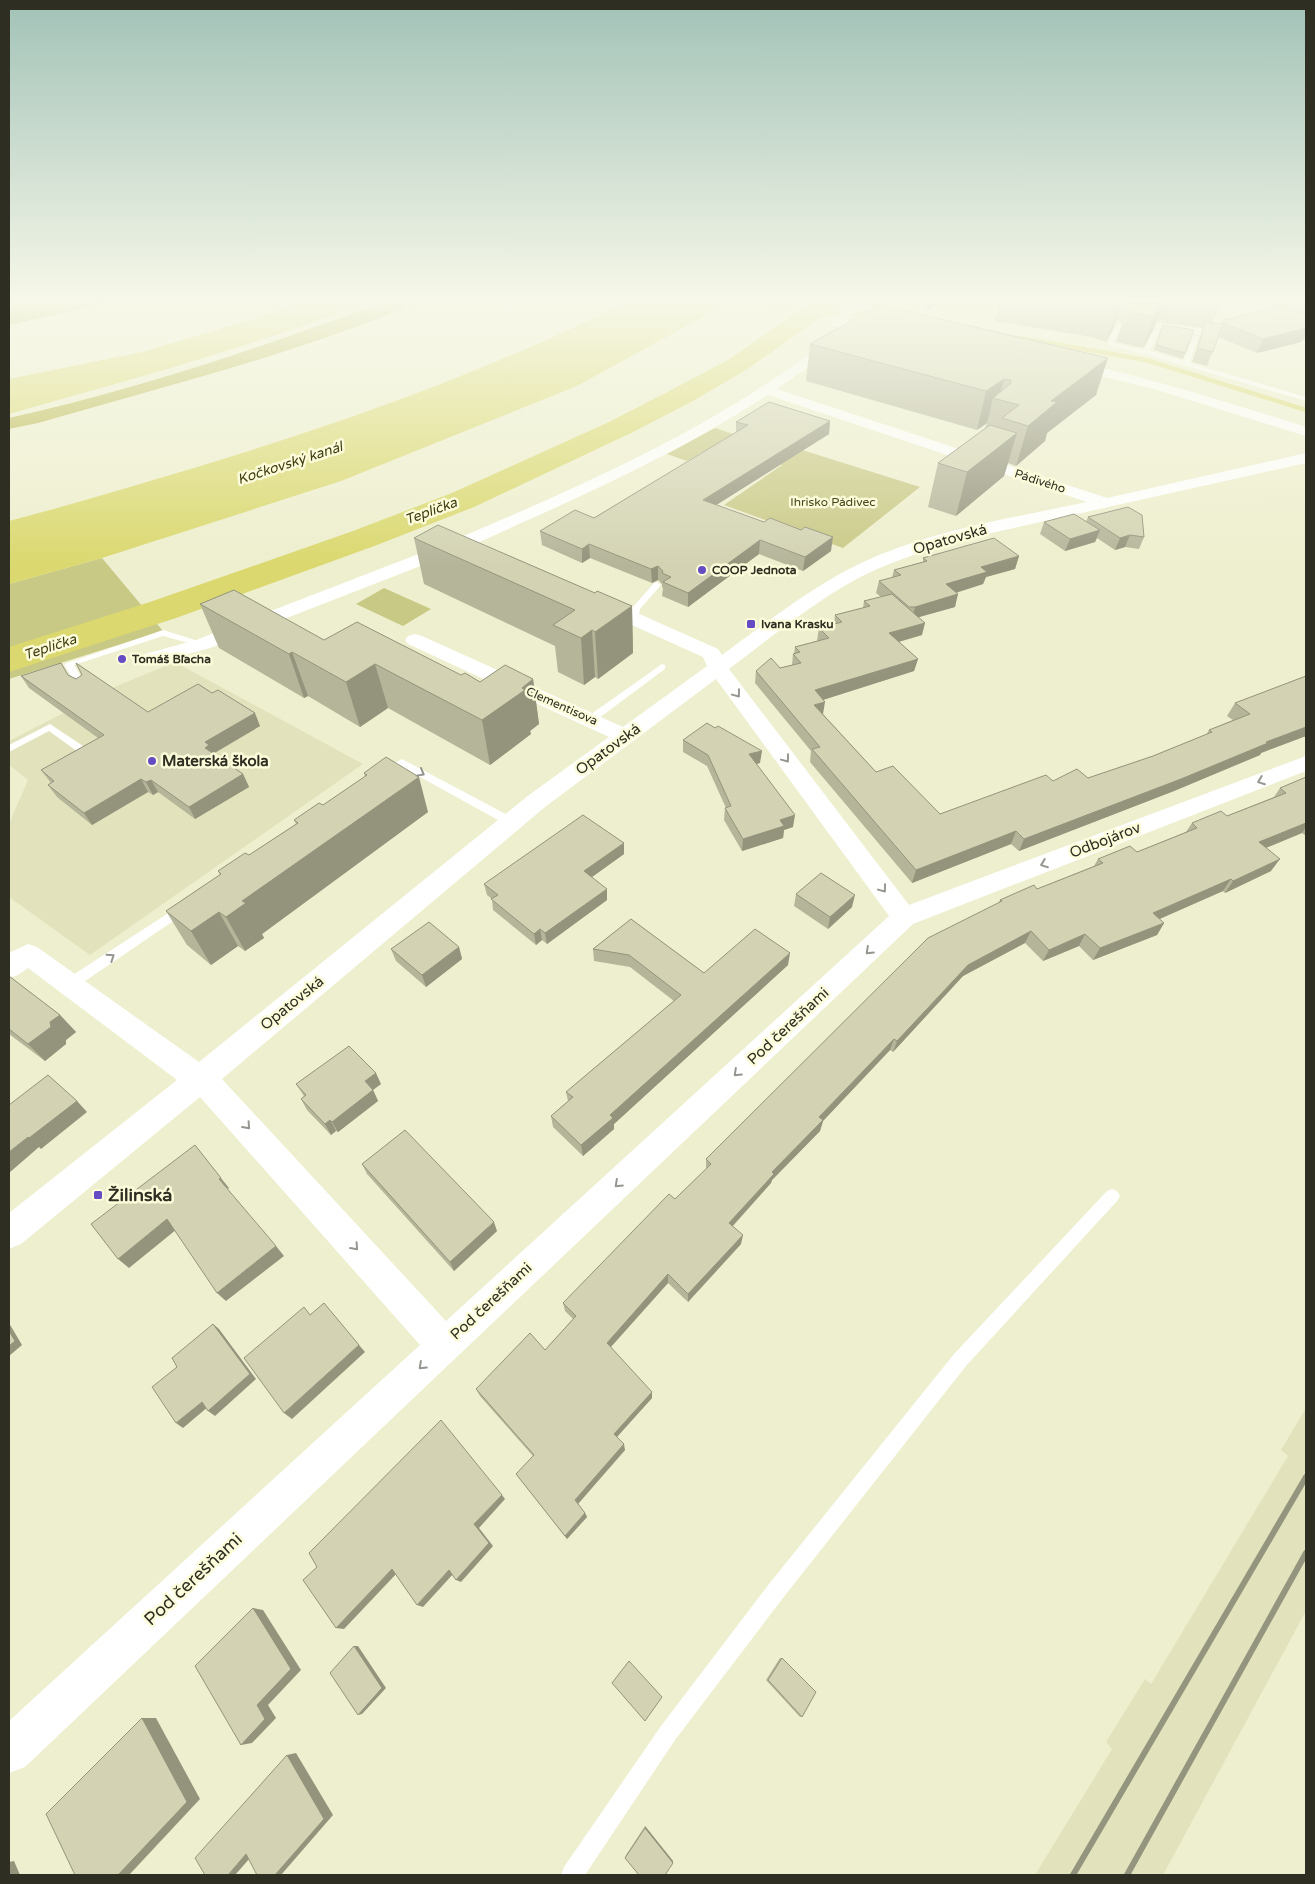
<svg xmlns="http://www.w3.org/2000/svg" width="1315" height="1884" viewBox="0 0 1315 1884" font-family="'Varela Round',sans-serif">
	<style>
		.built { fill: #e2e3bc }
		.green { fill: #c9c986 }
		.forest { fill: #b7b549 }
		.water { fill: #dad86e }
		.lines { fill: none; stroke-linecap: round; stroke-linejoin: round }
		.stream { stroke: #dad86e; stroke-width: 4.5 }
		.river { fill: #dad86e; fill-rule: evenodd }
		.lane { fill: #fff; fill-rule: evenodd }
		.street { fill: #fff; fill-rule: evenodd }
		.rail { stroke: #94957e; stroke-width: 6 }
		.wall { fill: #b5b59a }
		.shaded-wall { fill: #94947d }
		.building { fill: #d3d3b3; stroke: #94947d }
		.oneway { stroke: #969690 }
		.poi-dot { fill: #654cc5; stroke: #fcfcdb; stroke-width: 2 }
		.labels { text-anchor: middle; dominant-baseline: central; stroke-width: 5; stroke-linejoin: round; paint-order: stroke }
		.far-street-label { font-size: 12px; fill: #2e2e22; stroke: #fcfcdb }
		.far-park-label { font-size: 12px; fill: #464519; stroke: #fcfcdb }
		.far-poi-label { font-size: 12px; font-weight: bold; fill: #2e2e22; stroke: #fcfcdb; text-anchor: start }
		.far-water-label { font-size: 14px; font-style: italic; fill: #3f3d10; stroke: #fcfcdb }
		.street-label { font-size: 15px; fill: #2e2e22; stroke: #fcfcdb }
		.poi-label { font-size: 15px; font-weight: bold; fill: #2e2e22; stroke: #fcfcdb; text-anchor: start }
		.near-poi-label { font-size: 18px; font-weight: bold; fill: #2e2e22; stroke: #fcfcdb; text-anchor: start }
		.near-street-label { font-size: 18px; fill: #2e2e22; stroke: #fcfcdb }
	</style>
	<rect width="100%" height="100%" fill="#eeefce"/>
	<g class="built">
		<path d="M175,662L363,764L90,955L9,897V824L28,780L9,765V741L112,688Z"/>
		<path d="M1306,1408V1611L1163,1875H1035L1112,1749L1106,1742L1145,1679L1151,1684L1288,1456L1281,1450Z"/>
	</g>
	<g class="green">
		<path d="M715,428L760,443L767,439L920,487L843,548L724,505L782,465L731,447L720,453L702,452L687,461L667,454Z"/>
		<path d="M102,558L163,631L9,679V584Z"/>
		<path d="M384,588L431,609L403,626L356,604Z"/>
	</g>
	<g class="forest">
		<path d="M9,303H107L9,325Z"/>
		<path d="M381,303H417C295,354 166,386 38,423L9,429V418C136,390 260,348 381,303Z"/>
	</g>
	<g class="water">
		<path d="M296,303H365C249,348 128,380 9,414V379L142,352L260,317Z"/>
		<path d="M625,303H728L577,386L341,481L102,558L9,584V521C71,505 133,486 194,468C342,423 486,372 625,303Z"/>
	</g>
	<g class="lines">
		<g class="stream">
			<path d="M816,312L875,314"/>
			<path d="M1021,338L1146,360L1306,410"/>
		</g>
		<path class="river" d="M810,303H837L834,308L746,370L693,401L631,433L474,507L377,545L176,618L9,672V647L150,602L353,531L452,493L611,421L673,389L728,360Z"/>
		<g class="lane">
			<path d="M1146,303H1152L1146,318C1167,333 1197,323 1217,334L1214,336C1192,332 1157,334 1140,318Z"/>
			<path d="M1120,324L1123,326L1113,343L1144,350L1155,330H1159L1150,351L1184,361L1193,337L1198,336L1190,363L1306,397V401L1145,354L1107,345L1117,326Z"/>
			<path d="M657,582L661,585L640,609L638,619L634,622L631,621L632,608L654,583Z"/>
			<path d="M163,630L208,644L203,647L163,636L74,665L87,687L82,690L77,687L64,664Z"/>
			<path d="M662,664L665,665V669L595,721H587V717Z"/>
			<path d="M50,724L89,750L90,752L89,754H81L49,731L9,752V745Z"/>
			<path d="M402,759L515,819L517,822L515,825H507L402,767L388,777H380L379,774L380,771Z"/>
			<path d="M184,903L188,905L190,908L188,911L75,988L70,989L65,988L64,984L65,980Z"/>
			<path d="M1112,1189L1117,1191L1120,1196L1117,1201L966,1366L783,1598L675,1740L585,1875H561L564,1867L661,1726L769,1584L954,1354L1107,1191Z"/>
		</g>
		<g class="street">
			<path d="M853,303H866L846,321L885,328L887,331L885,334L881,335L833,326L831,323L833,320Z"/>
			<path d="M1200,303C1237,303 1271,310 1306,319V327L1267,316L1206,307Z"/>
			<path d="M837,337L843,341L841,344L777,389L1107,498L1306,453V463L969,538C937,547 905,557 875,570C824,593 773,636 729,669L909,905L1306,756V771L913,924L25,1767L9,1773V1721L420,1345L200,1097L21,1244L9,1249V1213L177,1080L28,968L18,975L9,978V953L28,944L37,947L199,1062L529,795L609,737L408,644L405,640L408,636L415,634L422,636L623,727L707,666L703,657L594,608L592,604L594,600L601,598L608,600L718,649L722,655C766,623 811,587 861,563C931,530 1012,518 1087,502L768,395C677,454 578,498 479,542L496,551L499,555L496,559C484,562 472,553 462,547L459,551L210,648L145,666L138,664L135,660L138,656L196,640L447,543H457L459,538C541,503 624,467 702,423C747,398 790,368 833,338ZM716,679L889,916L446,1321L222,1079L545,807Z"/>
			<path d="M1069,360C1149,378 1228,402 1306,427V436L1154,389L1064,367L1062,364Z"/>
		</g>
		<g class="rail">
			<path d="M1073,1875L1306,1477"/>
			<path d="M1127,1875L1306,1553"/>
		</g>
	</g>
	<g class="wall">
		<path d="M918,303H938L929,311Z"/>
		<path d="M999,303H1221L1212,323L1221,324L1271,309L1272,303H1306V334L1304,339L1302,340L1301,342L1257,353L1218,337L1207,366L1192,362L1203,328L1164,323L1157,321L1154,328L1143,348L1116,342L1122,323L1117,319L1113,329L1106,342L1091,337L995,321Z"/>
		<path d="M1163,325L1194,330L1183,359L1154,350Z"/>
		<path d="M810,344L1096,395L1047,433L1045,441L1016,466L1008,463L1004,476L956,516L928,507L938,463L985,428L987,423L977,430L806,381Z"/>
		<path d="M830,421L829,434L716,505L764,522L831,551L803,571L759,554L688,607L662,596L663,588L662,587V584L658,580L652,583L590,558L582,563L542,545L540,531L594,518L736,433V422Z"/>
		<path d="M1088,517L1144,537L1139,549L1125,547L1115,550L1097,538L1095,542L1065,551L1040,534L1044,522H1086Z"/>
		<path d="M414,538L595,593L632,606L633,653L598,679L595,677L584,685L558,672L555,646L424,584Z"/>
		<path d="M1019,556L1015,569L986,577L983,584L956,593L955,607L919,617L922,635L899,642L918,659L914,671L823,700V714L876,772L940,814L1053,781L1088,778L1153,756L1206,735L1209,730L1233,720L1227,716L1235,703L1306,676V736L1261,753L1260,755L1174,791L1019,851L1011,844L912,883L810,762L811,751L755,683L756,671L780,668L792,665L793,654H794L795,647L817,641L819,628L834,624L835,615L863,608L864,601L881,597L876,593L879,581L892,578L894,570L923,562V558Z"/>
		<path d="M200,604L324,640L461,675L480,682L533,679L539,724L530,731L531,734L490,765L388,708L360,727L308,696L304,698L219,648Z"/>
		<path d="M68,675L148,712L260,726L213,753L243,774L249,787L195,819L158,792L153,795L148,792L92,825L57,797L48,785L51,783L41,770L98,738L29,688L21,676Z"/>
		<path d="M683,740L760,763L756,764L793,827L784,830L783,838L742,851L724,820L725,808H726L707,766L683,752Z"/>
		<path d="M364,773L428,812L262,934L264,938L245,951L238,946L211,965L187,945L166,911L220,875L218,871L249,855L296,824L294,820L323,805L365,777Z"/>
		<path d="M1306,778V836L1302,833L1266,848L1271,871L1225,893L1223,891L1159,919L1164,923L1157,935L1093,960L1079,946L1043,961L1025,943L963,976L893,1052L890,1050L823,1121L820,1131L772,1180L771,1183L733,1226L741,1244L688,1302L668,1283L611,1347L652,1398L617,1437L625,1450L578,1504L585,1513L587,1517L567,1539L516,1474L533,1456L480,1396L476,1389L545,1350L573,1319L565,1311L563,1303L675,1199L706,1169V1159L999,902L1000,900L1037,889L1094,866L1098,859L1137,852L1186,832L1192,823L1227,816L1274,797L1280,788Z"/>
		<path d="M624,843V854L592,877L607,900L547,944L542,940L536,945L493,910L492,899L487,895L484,884Z"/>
		<path d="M796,894L852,907L828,929L794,906Z"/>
		<path d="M631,919L704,973L788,965L614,1124V1129L583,1156L553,1127L551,1116L568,1101L566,1092L674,1001L630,967L594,961L593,949Z"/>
		<path d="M459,947L462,959L426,987L396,961L391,949Z"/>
		<path d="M9,976L60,1015L76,1032L66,1040V1044L45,1061L9,1034Z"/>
		<path d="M296,1084H381L373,1090L378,1101L338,1132L336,1131L331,1135L307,1110L301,1099L304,1096Z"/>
		<path d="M362,1164L497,1231L454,1271L367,1174Z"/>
		<path d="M780,1658H782L802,1717H800L766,1680Z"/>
		<path d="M645,1826L673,1861V1863L625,1858L626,1855Z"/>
	</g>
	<g class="shaded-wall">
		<path d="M931,303H938L929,311Z"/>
		<path d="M1119,303H1122L1113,329L1106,342Z"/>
		<path d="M1162,303H1164L1154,328L1143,348L1154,317Z"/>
		<path d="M1220,303H1221L1210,329Z"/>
		<path d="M1306,327V334L1304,339L1302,340L1301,342L1257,353L1263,339Z"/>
		<path d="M1108,358L1096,395L1047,433L1045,441L1016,466L1028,426L1051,401Z"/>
		<path d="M1004,379L999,399L993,398L987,423L977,430L986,391Z"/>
		<path d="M830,421L829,434L702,514L703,500Z"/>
		<path d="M1017,433L1004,476L956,516L967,472Z"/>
		<path d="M1100,530L1095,542L1065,551L1070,539Z"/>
		<path d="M1130,535L1125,547L1115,550L1120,538Z"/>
		<path d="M833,537L831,551L803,571L805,557Z"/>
		<path d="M760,540L759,554L688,607V593Z"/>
		<path d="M589,544L590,558L582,563V549Z"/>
		<path d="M1019,556L1015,569L986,577L983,584L942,597L946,584L981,567Z"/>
		<path d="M658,566V580L652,583L651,569Z"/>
		<path d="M958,594L955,607L912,619L915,607Z"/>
		<path d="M632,606L633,653L598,679L595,632Z"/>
		<path d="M925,623L922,635L887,645L889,633Z"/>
		<path d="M592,630L595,677L584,685L581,638Z"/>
		<path d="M292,652L308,696L304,698L289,654Z"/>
		<path d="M918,659L914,671L813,703L815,690Z"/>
		<path d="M375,664L388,708L360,727L346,682Z"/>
		<path d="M533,679L539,724L530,731L531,734L490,765L482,720Z"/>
		<path d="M825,702L823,714L814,705Z"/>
		<path d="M255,713L260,726L213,754L205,748V742Z"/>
		<path d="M1306,727V736L1261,753L1260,755L1174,791L1019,851L1024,839L1266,742Z"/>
		<path d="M762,751L760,763L748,766L749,754Z"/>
		<path d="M243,774L249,787L195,819L189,807Z"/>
		<path d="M419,777L428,812L262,934L264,938L245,951L226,917L242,901Z"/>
		<path d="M141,779L148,792L92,825L84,813Z"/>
		<path d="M151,780L158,792L153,795L146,782Z"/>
		<path d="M795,815L793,827L784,830L783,838L742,851L743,839L780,820Z"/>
		<path d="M1306,823V827L1302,833L1251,854L1259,842Z"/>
		<path d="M1016,831L1011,844L912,883L916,870Z"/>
		<path d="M624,843V854L585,882L584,871Z"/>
		<path d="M1280,859L1271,871L1225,893L1233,881Z"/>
		<path d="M1231,879L1223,891L1146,925L1153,913Z"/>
		<path d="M607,889V900L547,944L545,933Z"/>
		<path d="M855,895L852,907L828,929L830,917Z"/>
		<path d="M219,912L238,946L211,965L191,931Z"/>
		<path d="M1164,923L1157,935L1093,960L1100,948Z"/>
		<path d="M540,929L542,940L536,945L534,934Z"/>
		<path d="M1031,931L1025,943L963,976L893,1052L897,1041L968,965Z"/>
		<path d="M1085,934L1079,946L1043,961L1049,950Z"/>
		<path d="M459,947L462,959L426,987L422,975Z"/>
		<path d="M790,953L788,965L614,1124V1129L583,1156L581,1145L610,1115Z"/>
		<path d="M60,1015L76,1032L66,1040V1044L45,1061L28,1044L50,1022Z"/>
		<path d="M894,1039L890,1050L823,1121L820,1131L772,1180L771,1183L727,1232L729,1223L819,1117Z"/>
		<path d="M376,1073L381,1084L370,1092L365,1081Z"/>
		<path d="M373,1090L378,1101L338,1132L332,1122Z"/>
		<path d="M77,1101L87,1112L41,1149L39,1147L9,1173V1152L28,1137Z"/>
		<path d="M330,1120L336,1131L331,1135L325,1124Z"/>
		<path d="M203,1156L229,1188L228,1189L219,1179Z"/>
		<path d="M167,1219L177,1229L129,1268L118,1259Z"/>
		<path d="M494,1222L497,1231L454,1271L450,1262Z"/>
		<path d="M743,1235L741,1244L688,1302V1294Z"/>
		<path d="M276,1246L284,1256L226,1301L217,1293Z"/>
		<path d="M668,1274V1283L608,1350L607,1343Z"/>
		<path d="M9,1323L22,1345L9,1356Z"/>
		<path d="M213,1324L219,1329L256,1379L215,1416L208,1411Z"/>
		<path d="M359,1345L365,1352L292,1419L284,1413Z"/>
		<path d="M652,1392V1398L615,1439L614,1434Z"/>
		<path d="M202,1402L209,1406L183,1428L176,1423Z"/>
		<path d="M624,1444L625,1450L577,1505L575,1500Z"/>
		<path d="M502,1495L505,1499L479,1528L493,1546L461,1582L456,1580L474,1524Z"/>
		<path d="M585,1513L587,1517L567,1539L565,1536Z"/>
		<path d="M392,1569L398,1572L344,1629L336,1628Z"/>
		<path d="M449,1570L454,1573L423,1607L417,1605Z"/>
		<path d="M253,1608L263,1610L301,1670L268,1705L276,1718L252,1743L241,1745L257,1705Z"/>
		<path d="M354,1646H358L386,1688L362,1714L358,1715Z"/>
		<path d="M142,1718H156L200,1799L129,1875H118Z"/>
		<path d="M296,1753L333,1815L281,1875H275L287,1755Z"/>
		<path d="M645,1826L673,1861V1863L645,1828Z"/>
		<path d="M257,1850L235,1875H228L246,1854Z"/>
		<path d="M14,1861L20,1875H9V1862Z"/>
	</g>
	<g class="building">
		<path d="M1131,303H1162L1154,317L1126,311Z"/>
		<path d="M880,305L1108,358L1051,401L1057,402L1028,426L1002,418L1019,405L993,398L1011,383V380L1004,379L986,391L810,344Z"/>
		<path d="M1274,305L1306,314V327H1305L1306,328L1263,339L1223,323L1213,352L1198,348L1205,322L1221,324L1224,320L1273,308Z"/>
		<path d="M1163,325L1194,330L1185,353L1156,345Z"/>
		<path d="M769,402L830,421L703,500L764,522L770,518L801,530L805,527L833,537L805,557L760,540L688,593L663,582L671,577L662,573L663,571L658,566L651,569L589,544L582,549L540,531L575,510L594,518L748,425L736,422Z"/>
		<path d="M990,425L1017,433L967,472L938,463Z"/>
		<path d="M1128,507L1142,515L1144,537L1130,535L1120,538L1088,517Z"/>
		<path d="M1074,514L1100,530L1070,539L1044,522Z"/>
		<path d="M438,525L595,593L597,591L632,606L595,632L592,630L581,638L553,625L575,610L414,538Z"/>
		<path d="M994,538L1019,556L981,567L987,572L946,584L958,594L915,607H909L879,581L901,575L894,570L927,561L923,558Z"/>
		<path d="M234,590L324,640L357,622L461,675L465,673L480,682L505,665L533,679L522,688L525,690L482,720L375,664L346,682L292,652L289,654L200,604Z"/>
		<path d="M892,594L925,623L889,633L918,659L815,690L825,702L814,705L876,772L893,766L940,814L1046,775L1053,781L1077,769L1088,778L1153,756L1212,732L1209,730L1250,714L1235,703L1306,676V707L1305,708L1306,709V727L1266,742L1268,743L1181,779L1024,839L1016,831L916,870L812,749L820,747L756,671L771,658L780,668L801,663L793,654L800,652L795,647L829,638L819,628L842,622L835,615L870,606L864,601Z"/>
		<path d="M61,663L68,675L76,679L82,675L76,663L148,712L198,684L212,693L218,690L255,713L205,742L209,745L205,748L243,774L189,807L151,780L146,782L141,779L84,813L48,785L54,781L41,770L104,735L21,676Z"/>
		<path d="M707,723L715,728L718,726L762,751L749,754L795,815L780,820L784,826L743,839L725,808L731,806L708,755L683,740Z"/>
		<path d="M386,757L419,777L242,901L246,903L226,917L219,912L191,931L166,911L221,874L218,871L245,853L249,855L298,823L294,820L319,803L323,805L367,775L364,773Z"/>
		<path d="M1306,777V823L1259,842L1280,859L1233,881L1231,879L1153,913L1164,923L1100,948L1085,934L1049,950L1031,931L968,965L897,1041L894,1039L819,1117L823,1120L772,1172L774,1174L729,1223L743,1235L688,1294L668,1274L607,1343L652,1392L614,1434L624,1444L575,1500L585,1513L565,1536L516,1474L534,1455L476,1389L530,1333L545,1350L576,1316L563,1303L669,1194L675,1199L711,1164L706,1159L928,938L1002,901L1000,900L1034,885L1037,889L1103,863L1098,859L1130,846L1137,852L1197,828L1192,823L1221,811L1227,816L1286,793L1280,788Z"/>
		<path d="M583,815L624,843L584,871L607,889L545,933L540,929L534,934L491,899L498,895L484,884Z"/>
		<path d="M821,873L855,895L830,917L796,894Z"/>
		<path d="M631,919L704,973L755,929L790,953L610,1115L613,1118L581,1145L551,1116L573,1097L566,1092L681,995L629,955L593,949Z"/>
		<path d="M429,922L459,947L422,975L391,949Z"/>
		<path d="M9,976L60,1015L50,1022L51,1027L28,1044L9,1029Z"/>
		<path d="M349,1046L376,1073L365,1081L373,1090L332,1122L330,1120L325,1124L301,1099L306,1095L296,1084Z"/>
		<path d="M48,1075L77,1101L29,1138L28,1137L9,1152V1105Z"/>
		<path d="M405,1130L494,1222L450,1262L362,1164Z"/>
		<path d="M195,1145L221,1178L219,1179L276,1246L217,1293L167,1219L118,1259L91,1224Z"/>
		<path d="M324,1303L359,1345L284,1413L244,1358L304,1307L310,1315Z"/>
		<path d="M213,1324L250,1374L208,1411L202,1402L176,1423L152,1387L177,1367L172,1358Z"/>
		<path d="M9,1331L15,1341L9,1346Z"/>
		<path d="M441,1420L502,1495L474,1524L489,1543L456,1580L449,1570L417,1605L392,1569L336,1628L303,1580L317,1567L309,1553Z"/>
		<path d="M253,1608L291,1669L257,1705L265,1719L241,1745L195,1666Z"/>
		<path d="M354,1646L382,1688L358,1715L330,1673Z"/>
		<path d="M782,1658L816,1692L802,1717L768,1680Z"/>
		<path d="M629,1661L662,1697L645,1721L612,1683Z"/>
		<path d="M142,1718L187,1802L118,1875H75L46,1814Z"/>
		<path d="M287,1755L324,1819L275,1875H257L246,1854L228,1875H205L195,1858Z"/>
		<path d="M645,1828L673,1863L665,1875H639L625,1858Z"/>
	</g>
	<defs><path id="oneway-chevron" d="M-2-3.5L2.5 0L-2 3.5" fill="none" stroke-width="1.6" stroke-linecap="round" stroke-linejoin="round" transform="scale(1.25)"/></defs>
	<g class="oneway">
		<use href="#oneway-chevron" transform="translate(737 694) rotate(53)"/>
		<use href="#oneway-chevron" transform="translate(786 759) rotate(53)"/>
		<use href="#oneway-chevron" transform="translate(421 773) rotate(29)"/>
		<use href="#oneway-chevron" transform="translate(1261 781) rotate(159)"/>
		<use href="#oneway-chevron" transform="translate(1044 864) rotate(159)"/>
		<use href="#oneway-chevron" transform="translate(883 889) rotate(53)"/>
		<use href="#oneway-chevron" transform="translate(869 951) rotate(137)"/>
		<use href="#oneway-chevron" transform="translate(111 957) rotate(-34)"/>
		<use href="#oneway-chevron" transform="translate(737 1073) rotate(137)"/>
		<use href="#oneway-chevron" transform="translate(247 1126) rotate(48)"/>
		<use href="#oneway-chevron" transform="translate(618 1184) rotate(137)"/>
		<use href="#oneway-chevron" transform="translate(355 1247) rotate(48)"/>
		<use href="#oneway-chevron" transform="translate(422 1366) rotate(137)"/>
	</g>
	<linearGradient id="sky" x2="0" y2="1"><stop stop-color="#a2c2b7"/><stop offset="0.53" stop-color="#f7f8e9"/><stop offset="1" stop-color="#f7f8e9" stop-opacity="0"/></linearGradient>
	<rect width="1315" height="567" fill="url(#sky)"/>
	<g class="poi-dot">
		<circle cx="702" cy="570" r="5"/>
		<rect x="746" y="619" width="10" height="10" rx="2.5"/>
		<circle cx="122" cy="659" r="5"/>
		<circle cx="152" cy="761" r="5"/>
		<rect x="93" y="1190" width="10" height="10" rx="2.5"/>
	</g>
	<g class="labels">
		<g class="far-street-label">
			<text transform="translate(1040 481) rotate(18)">Pádivého</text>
			<text transform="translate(562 706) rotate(24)">Clementisova</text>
		</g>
		<g class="far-park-label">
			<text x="833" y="502">Ihrisko Pádivec</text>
		</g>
		<g class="far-poi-label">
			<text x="712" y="570">COOP Jednota</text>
			<text x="761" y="624">Ivana Krasku</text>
			<text x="132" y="659">Tomáš Bľacha</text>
		</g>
		<g class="far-water-label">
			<text transform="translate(290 463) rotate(-18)">Kočkovský kanál</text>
			<text transform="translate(431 511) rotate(-20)">Teplička</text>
			<text transform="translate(50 647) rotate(-18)">Teplička</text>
		</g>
		<g class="street-label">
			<text transform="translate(950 539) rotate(-16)">Opatovská</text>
			<text transform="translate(608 749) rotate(-36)">Opatovská</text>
			<text transform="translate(1105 840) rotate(-21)">Odbojárov</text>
			<text transform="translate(292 1003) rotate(-39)">Opatovská</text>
			<text transform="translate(788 1026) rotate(-43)">Pod čerešňami</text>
			<text transform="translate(491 1301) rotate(-43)">Pod čerešňami</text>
		</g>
		<g class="poi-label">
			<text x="162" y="761">Materská škola</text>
		</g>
		<g class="near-poi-label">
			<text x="108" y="1195">Žilinská</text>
		</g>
		<g class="near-street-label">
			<text transform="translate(193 1579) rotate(-43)">Pod čerešňami</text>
		</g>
	</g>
	<rect width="1315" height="1884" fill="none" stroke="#2e2e22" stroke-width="20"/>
</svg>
